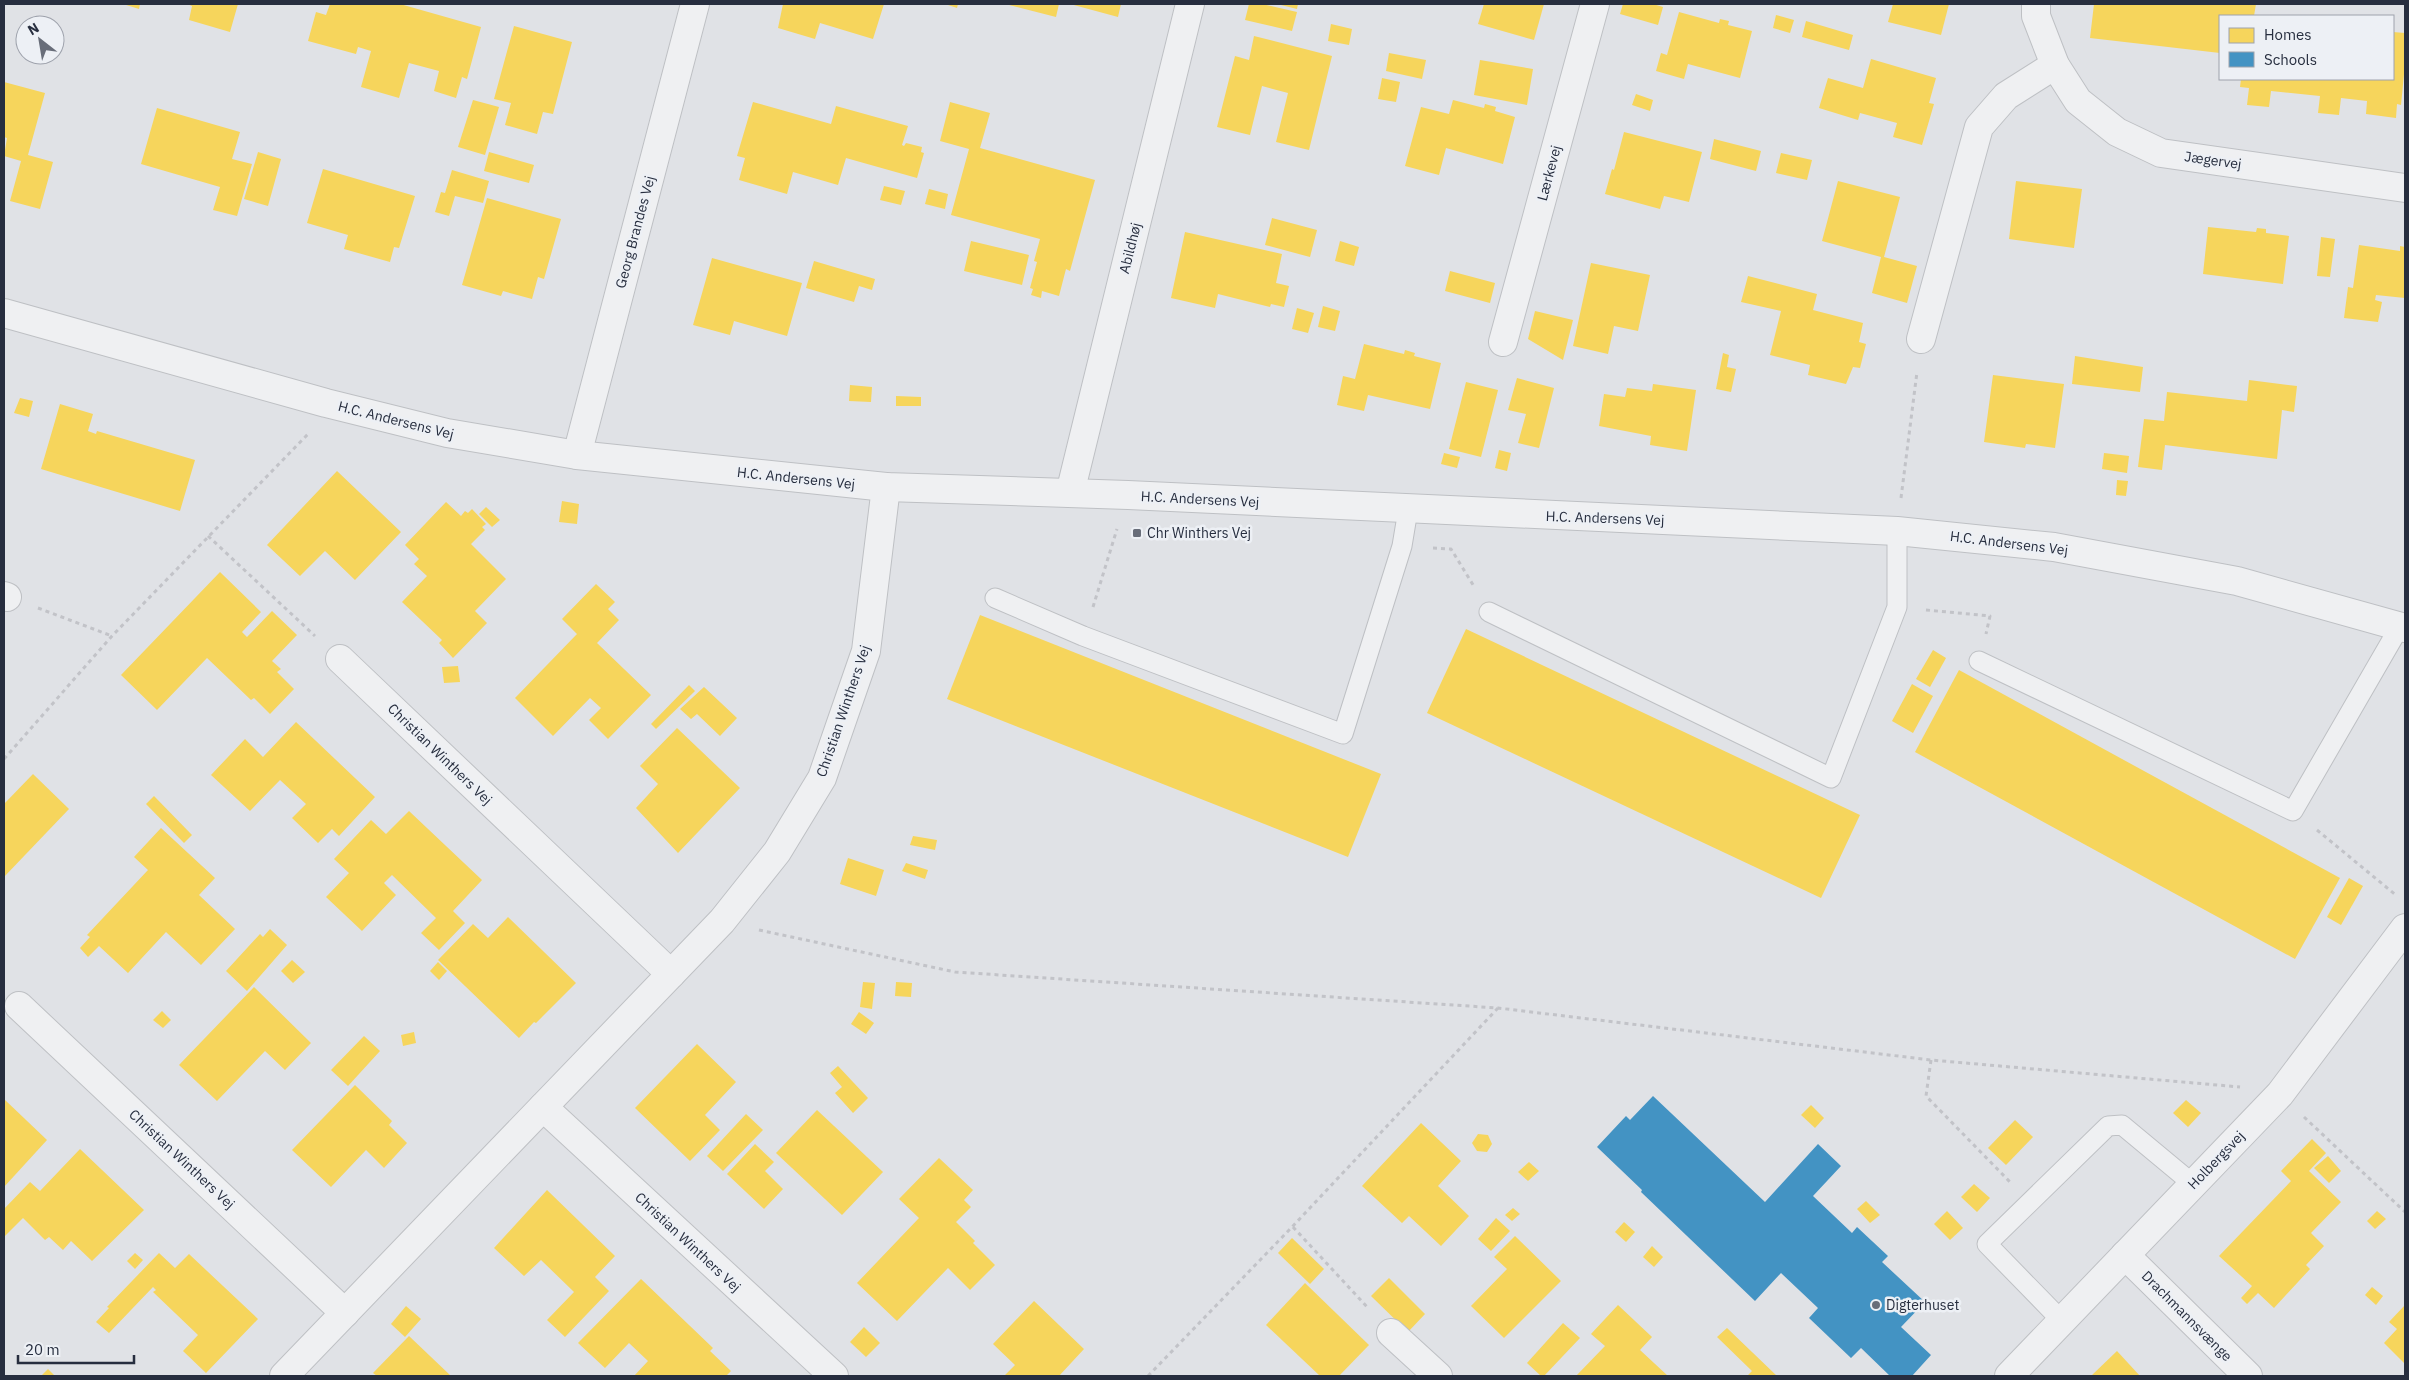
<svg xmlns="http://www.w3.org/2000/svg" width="2409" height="1380" viewBox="0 0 2409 1380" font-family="'IBM Plex Sans',sans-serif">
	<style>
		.homes { fill: #f6d55c }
		.schools { fill: #4393c3 }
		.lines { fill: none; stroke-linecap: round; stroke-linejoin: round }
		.service-casing { stroke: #bec0c4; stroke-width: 21 }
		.minor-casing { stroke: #bec0c4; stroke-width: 30 }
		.tertiary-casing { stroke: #bec0c4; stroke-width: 30 }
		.path { stroke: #c2c3c8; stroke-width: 3; stroke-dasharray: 4 4; stroke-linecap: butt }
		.service { stroke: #eff0f2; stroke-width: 19 }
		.minor { stroke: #eff0f2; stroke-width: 28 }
		.tertiary { stroke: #eff0f2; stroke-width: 28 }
		.poi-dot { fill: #686d79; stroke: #edf0f5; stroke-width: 2 }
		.labels { text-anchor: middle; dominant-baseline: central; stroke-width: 5; stroke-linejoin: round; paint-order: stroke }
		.street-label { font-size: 14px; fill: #272e3f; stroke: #edf0f5 }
		.poi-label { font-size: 14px; fill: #272e3f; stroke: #edf0f5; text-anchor: start }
	</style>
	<rect width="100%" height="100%" fill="#e0e2e6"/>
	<g class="homes">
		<path d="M123,4H140L139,9Z"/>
		<path d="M187,4H238L230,32L189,20L192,6Z"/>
		<path d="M330,4H400L481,27L467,79L462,77L456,98L434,91L439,71L409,63L399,98L361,87L371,51L358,47L356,54L308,41L316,12L326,15Z"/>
		<path d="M783,4H884L873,39L820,23L815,39L778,28Z"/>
		<path d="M945,4H958L957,8Z"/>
		<path d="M1005,4H1059L1056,17Z"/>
		<path d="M1070,4H1121L1118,17Z"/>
		<path d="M1249,4H1262L1297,12L1292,31L1245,20Z"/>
		<path d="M1277,4H1298L1297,9Z"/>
		<path d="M1484,4H1544L1534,40L1478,24Z"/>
		<path d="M1623,4H1653L1663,7L1658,25L1620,14Z"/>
		<path d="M1893,4H1949L1941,35L1888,22Z"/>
		<path d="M2094,4H2256L2254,16H2220V53L2090,38Z"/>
		<path d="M1679,12L1719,23L1720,19L1729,21L1728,25L1752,31L1740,78L1688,64L1684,79L1656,71L1661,53L1667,55Z"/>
		<path d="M1776,15L1794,20L1790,33L1773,28Z"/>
		<path d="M44,21L54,23V25H43Z"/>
		<path d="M1806,21L1853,35L1849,50L1802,37Z"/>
		<path d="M1331,24L1352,29L1349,45L1328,41Z"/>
		<path d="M514,26L572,42L553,114L543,112L537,134L505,125L511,103L494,99Z"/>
		<path d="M2393,32L2405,33V64L2401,105L2397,104L2396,118L2366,114L2367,101L2341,98L2339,115L2318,113L2320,96L2271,91L2269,107L2247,105L2249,88L2240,87L2241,79H2393Z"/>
		<path d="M1254,36L1332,56L1309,150L1276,142L1288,93L1262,86L1250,135L1217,127L1235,56L1249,60Z"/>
		<path d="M1389,53L1426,60L1422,79L1386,71Z"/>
		<path d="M1871,59L1936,78L1929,103L1934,104L1922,145L1893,137L1897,123L1860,113L1858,120L1819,108L1828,78L1863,88Z"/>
		<path d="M1480,60L1533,69L1527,105L1474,95Z"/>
		<path d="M1382,78L1400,82L1396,102L1378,99Z"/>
		<path d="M4,82L45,93L28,155L53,162L40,209L10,201L21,161L4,156L7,138L4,137Z"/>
		<path d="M1636,94L1653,100L1650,111L1632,105Z"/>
		<path d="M473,100L499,107L485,155L458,147Z"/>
		<path d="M1453,100L1484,108L1485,104L1496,107L1495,111L1515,117L1503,164L1446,148L1439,175L1405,166L1421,107L1449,114Z"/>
		<path d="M753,102L831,124L836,106L908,126L902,145L904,146L906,143L922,147L921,152L924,153L917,178L846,158L838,185L793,172L787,194L739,180L745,158L737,156Z"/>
		<path d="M950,102L990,113L980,148L1095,180L1070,271L1066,269L1059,296L1042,291L1041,298L1031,295L1033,289L1030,288L1037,262L1034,261L1040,239L951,215L969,149L940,141Z"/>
		<path d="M157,108L240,132L232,159L252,164L237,216L213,210L220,187L141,164Z"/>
		<path d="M1624,132L1702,152L1689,202L1664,196L1660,209L1605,194L1612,169L1614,170Z"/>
		<path d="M1714,139L1761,151L1756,171L1710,159Z"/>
		<path d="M258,152L281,159L268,206L244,199Z"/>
		<path d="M489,152L534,165L529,183L484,171Z"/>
		<path d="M1781,153L1812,160L1807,180L1776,173Z"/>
		<path d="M323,169L415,196L399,248L394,247L390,262L344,249L348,235L307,223Z"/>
		<path d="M452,170L489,181L483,203L455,196L449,216L435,212L441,192L445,193Z"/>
		<path d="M1838,181L1900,197L1884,257L1917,266L1907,303L1872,293L1881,257L1822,241Z"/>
		<path d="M2016,181L2082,189L2074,248L2009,239Z"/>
		<path d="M884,186L905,191L901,205L880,200Z"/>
		<path d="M929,189L948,194L945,209L925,204Z"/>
		<path d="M487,198L561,219L544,279L538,277L532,299L503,291L501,296L462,285Z"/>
		<path d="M1272,218L1317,230L1310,257L1265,245Z"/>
		<path d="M2208,227L2256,232L2257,228L2266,229V233L2289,236L2283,284L2203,274Z"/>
		<path d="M1185,232L1282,254L1276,283L1289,286L1284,307L1271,304L1270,307L1218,294L1215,308L1171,298Z"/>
		<path d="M2321,237L2335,239L2330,277L2317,276Z"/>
		<path d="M971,241L1029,255L1022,285L964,271Z"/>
		<path d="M1340,241L1359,247L1354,266L1335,261Z"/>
		<path d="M2359,245L2400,251V246L2405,247V298L2376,295L2375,300L2382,302L2378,322L2344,318L2348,287L2353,288Z"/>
		<path d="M712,258L802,283L787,336L734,321L730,335L693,325Z"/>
		<path d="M814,261L875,279L872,290L859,286L854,302L806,288Z"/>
		<path d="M1591,263L1650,275L1638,331L1614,326L1608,354L1573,346Z"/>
		<path d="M1450,271L1495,283L1490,303L1445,291Z"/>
		<path d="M1748,276L1817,294L1813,310L1863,323L1859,342L1866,344L1860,368L1853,367L1846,384L1808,375L1810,365L1770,355L1781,311L1741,302Z"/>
		<path d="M1323,306L1340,311L1335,331L1318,327Z"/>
		<path d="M1297,308L1314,313L1308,333L1292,329Z"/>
		<path d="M1535,311L1573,320L1563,360L1528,339Z"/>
		<path d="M1364,344L1404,354L1405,350L1415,353L1414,356L1441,363L1430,409L1368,395L1364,411L1337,405L1343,376L1355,379Z"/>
		<path d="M1723,353L1729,355L1727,367L1736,369L1731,392L1716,389Z"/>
		<path d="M2075,356L2143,367L2140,392L2072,384Z"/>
		<path d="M1993,375L2064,384L2055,448L2026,444L2025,448L1984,442Z"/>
		<path d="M1517,378L1554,388L1539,448L1518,443L1526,414L1508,410Z"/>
		<path d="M2249,380L2297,386L2294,412L2282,410L2277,459L2165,445L2162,470L2138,467L2144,419L2164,421L2167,392L2247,401Z"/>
		<path d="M1466,382L1498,390L1481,457L1449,449Z"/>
		<path d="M1653,384L1696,390L1687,451L1650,445L1651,436L1599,426L1604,394L1625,397L1627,388L1652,391Z"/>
		<path d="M850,385L872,387L871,402L849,401Z"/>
		<path d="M896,396L921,397V406H896Z"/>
		<path d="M20,398L33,401L29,417L14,413Z"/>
		<path d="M60,404L93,414L88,431L96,434L97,431L195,460L180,511L41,469Z"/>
		<path d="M1499,450L1511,453L1507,471L1495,468Z"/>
		<path d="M1444,453L1460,457L1457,468L1441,464Z"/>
		<path d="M2104,453L2129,456L2127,473L2102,469Z"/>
		<path d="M337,471L401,532L355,580L325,551L300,576L267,545Z"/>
		<path d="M2117,480L2128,481L2126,496L2116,495Z"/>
		<path d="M562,501L579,504L577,524L559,522Z"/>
		<path d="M446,502L461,516L465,511L468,513L472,509L486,524L482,527L485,530L471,544L506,579L475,611L487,623L453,658L439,643L442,640L402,602L427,576L414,564L419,559L405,545Z"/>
		<path d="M486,507L500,520L492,527L479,514Z"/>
		<path d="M220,572L261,612L242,632L247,637L272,611L297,635L272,661L281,669L277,672L294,689L270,714L254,698L251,700L207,658L157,710L121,675Z"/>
		<path d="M596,584L615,602L608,609L619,620L597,643L651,695L608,739L589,720L601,708L590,698L553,736L515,698L577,634L562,619Z"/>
		<path d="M980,615L1381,774L1348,857L947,699Z"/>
		<path d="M1466,629L1860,815L1821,898L1427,713Z"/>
		<path d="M1933,650L1946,658L1930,687L1916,679Z"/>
		<path d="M458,666L460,682L444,683L442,667Z"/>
		<path d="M1959,670L2340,878L2295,959L1915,752Z"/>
		<path d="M1912,684L1933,696L1913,733L1892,721Z"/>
		<path d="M689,685L695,691L656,729L651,724Z"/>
		<path d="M704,687L737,718L720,736L697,714L691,719L680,709Z"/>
		<path d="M296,722L375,797L339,836L332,829L318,843L292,818L306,804L280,780L250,811L211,775L245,739L263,757Z"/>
		<path d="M677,728L740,788L678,853L636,808L658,784L640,766Z"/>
		<path d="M33,774L69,809L4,877V804Z"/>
		<path d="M154,796L192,835L184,843L146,804Z"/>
		<path d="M409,811L482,880L453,911L465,923L439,950L421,933L436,918L392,875L384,883L396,895L362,931L326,897L349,873L334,859L371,820L386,834Z"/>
		<path d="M161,828L215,878L199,895L235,929L201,965L166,932L128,973L99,946L88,957L80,948L90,937L87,935L148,870L134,857Z"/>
		<path d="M913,836L937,840L935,850L910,845Z"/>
		<path d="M848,858L884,870L876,896L840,884Z"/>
		<path d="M906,863L928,870L925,879L902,871Z"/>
		<path d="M2349,878L2363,886L2341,925L2327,917Z"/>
		<path d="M508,917L576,983L536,1023L534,1022L519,1038L438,960L473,924L488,938Z"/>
		<path d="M270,929L287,945L247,991L226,971L260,934L263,937Z"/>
		<path d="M292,960L305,972L293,983L281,971Z"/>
		<path d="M438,962L447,971L439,980L430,971Z"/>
		<path d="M863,982L875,983L872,1009L860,1007Z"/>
		<path d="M896,982L912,983L911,997L895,996Z"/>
		<path d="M254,987L311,1043L285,1070L265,1051L217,1101L179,1065Z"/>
		<path d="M162,1011L171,1020L163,1028L153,1020Z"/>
		<path d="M859,1012L874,1023L866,1034L851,1024Z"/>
		<path d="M414,1032L416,1043L403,1046L401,1035Z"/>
		<path d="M364,1036L380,1051L348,1086L331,1070Z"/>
		<path d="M697,1044L736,1082L705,1115L720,1130L690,1161L635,1108Z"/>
		<path d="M838,1066L868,1098L853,1113L835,1093L842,1087L830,1073Z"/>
		<path d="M355,1085L392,1121L389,1125L407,1143L384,1168L366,1150L331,1187L292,1150Z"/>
		<path d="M4,1099L47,1140L4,1187Z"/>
		<path d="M2186,1100L2201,1113L2188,1127L2173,1113Z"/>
		<path d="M1811,1105L1824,1118L1815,1128L1801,1115Z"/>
		<path d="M817,1110L883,1172L842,1215L776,1153Z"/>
		<path d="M746,1114L763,1130L723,1171L707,1156Z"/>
		<path d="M2015,1120L2033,1137L2006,1165L1988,1148Z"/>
		<path d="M1421,1123L1461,1161L1438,1186L1469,1216L1441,1246L1409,1216L1402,1223L1362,1186Z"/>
		<path d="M1478,1134L1488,1135L1492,1144L1487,1152L1477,1151L1472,1143Z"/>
		<path d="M2312,1139L2326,1153L2309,1171L2341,1202L2311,1233L2324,1246L2306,1265L2310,1269L2274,1308L2258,1293L2247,1304L2241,1298L2252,1286L2219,1256L2291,1181L2281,1171Z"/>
		<path d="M755,1144L774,1162L765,1171L783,1189L764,1209L727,1174Z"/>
		<path d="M80,1149L144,1210L92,1261L71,1241L63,1250L49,1237L45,1240L23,1218L4,1237V1209L30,1182L40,1191Z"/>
		<path d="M2328,1156L2341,1171L2329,1183L2314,1168Z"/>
		<path d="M939,1158L973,1190L964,1200L971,1207L956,1222L975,1241L973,1243L995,1265L970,1290L948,1268L897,1321L857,1283L919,1218L899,1199Z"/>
		<path d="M1529,1162L1539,1171L1528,1181L1518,1172Z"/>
		<path d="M1974,1184L1990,1198L1977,1212L1961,1197Z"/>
		<path d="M547,1190L615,1256L595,1277L609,1291L565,1337L547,1320L574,1292L541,1260L524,1276L494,1248Z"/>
		<path d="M1866,1201L1880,1215L1870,1223L1857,1209Z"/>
		<path d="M1513,1208L1520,1214L1512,1221L1505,1215Z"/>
		<path d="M1947,1211L1963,1228L1950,1240L1934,1224Z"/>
		<path d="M2377,1211L2386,1219L2375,1229L2367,1221Z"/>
		<path d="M1496,1218L1510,1231L1491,1251L1478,1239Z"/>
		<path d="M1624,1222L1635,1232L1626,1242L1615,1232Z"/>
		<path d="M1515,1236L1561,1281L1504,1338L1471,1306L1507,1269L1494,1257Z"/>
		<path d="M1292,1238L1324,1269L1310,1284L1278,1253Z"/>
		<path d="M1652,1246L1663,1257L1654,1267L1643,1257Z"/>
		<path d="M135,1253L143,1260L135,1269L127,1261Z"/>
		<path d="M159,1253L175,1268L189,1254L258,1319L206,1373L183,1351L198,1335L153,1292L156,1290L153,1287L109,1333L96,1322L109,1308L107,1307Z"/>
		<path d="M1389,1278L1425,1314L1408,1332L1371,1296Z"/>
		<path d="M641,1279L713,1348L710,1351L731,1371L726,1376H634L648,1361L629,1343L605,1368L578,1343Z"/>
		<path d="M1305,1283L1369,1345L1339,1376H1320L1266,1325Z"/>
		<path d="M2372,1287L2383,1296L2376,1305L2365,1295Z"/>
		<path d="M1034,1301L1084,1349L1059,1376H1004L1015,1365L993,1344Z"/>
		<path d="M1618,1305L1652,1337L1640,1350L1668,1376H1576L1605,1346L1591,1334Z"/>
		<path d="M2405,1305V1364L2384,1343L2397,1329L2389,1322Z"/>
		<path d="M406,1306L421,1319L405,1337L391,1324Z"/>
		<path d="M1563,1323L1580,1338L1544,1376H1541L1527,1363Z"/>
		<path d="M864,1327L880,1343L866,1357L850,1342Z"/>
		<path d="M1727,1328L1777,1376H1747L1752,1371L1717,1337Z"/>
		<path d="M409,1336L451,1376H377L373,1373Z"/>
		<path d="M2117,1351L2140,1376H2091Z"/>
		<path d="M48,1369L55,1376H41Z"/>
	</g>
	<path class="schools" d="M1653,1096L1765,1202L1818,1144L1841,1166L1813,1196L1852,1233L1857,1227L1888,1256L1882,1262L1925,1302L1901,1327L1931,1355L1912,1376H1890L1861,1348L1851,1358L1809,1318L1818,1308L1781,1273L1755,1301L1641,1192L1642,1190L1597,1147L1626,1116L1630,1120Z"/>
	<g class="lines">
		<g class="service-casing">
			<g id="service">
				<path d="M995,598L1083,636L1343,734L1402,546L1408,510"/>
				<path d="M1489,612L1831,778L1897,607V531"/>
				<path d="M1979,661L2293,811L2400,626"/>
				<path d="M2062,1321L1987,1244L2108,1126L2122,1125L2193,1184"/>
			</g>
		</g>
		<g class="minor-casing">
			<g id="minor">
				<path d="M2036,4V16L2055,65L2078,101L2117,132L2161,153L2405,188"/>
				<path d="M1921,339L1979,127L2006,96L2055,65"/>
				<path d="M1503,342L1595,4"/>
				<path d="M577,455L695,4"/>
				<path d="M1070,493L1190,4"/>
				<path d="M4,596L7,597"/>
				<path d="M340,659L671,974"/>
				<path d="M19,1006L345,1313"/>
				<path d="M543,1107L834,1376"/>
				<path d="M2125,1255L2248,1376"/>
				<path d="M1391,1333L1438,1376"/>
				<path d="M284,1376L722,921L777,852L822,778L866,651L886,487"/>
				<path d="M2009,1376L2280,1094L2405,928"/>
			</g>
		</g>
		<g class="tertiary-casing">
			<path id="tertiary" d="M4,313L326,403L447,433L577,455L886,487L1128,495L1897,531L2054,547L2237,581L2405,628"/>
		</g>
		<g class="path">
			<path d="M1901,498L1917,372"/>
			<path d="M208,536L315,636"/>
			<path d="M1433,548L1451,549L1475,588"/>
			<path d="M1093,607L1117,529"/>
			<path d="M38,608L112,636"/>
			<path d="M1926,610L1990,616L1986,634"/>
			<path d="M4,759L112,636L309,433"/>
			<path d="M2317,830L2397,896"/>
			<path d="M759,930L955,972L1498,1008L1931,1060L2240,1087"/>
			<path d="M1931,1060L1926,1096L2010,1182"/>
			<path d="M2304,1117L2405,1212"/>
			<path d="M1293,1227L1369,1309"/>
			<path d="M1148,1376L1292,1227L1498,1008"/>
		</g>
		<use href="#service" class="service"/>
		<use href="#minor" class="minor"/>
		<use href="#tertiary" class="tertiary"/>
	</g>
	<g class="poi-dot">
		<rect x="1132" y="528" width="10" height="10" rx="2.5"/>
		<circle cx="1876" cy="1305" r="5"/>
	</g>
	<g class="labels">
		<g class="street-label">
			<text transform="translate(2213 160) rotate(8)">Jægervej</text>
			<text transform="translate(1549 173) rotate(-75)">Lærkevej</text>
			<text transform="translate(635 232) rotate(-75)">Georg Brandes Vej</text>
			<text transform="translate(1130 248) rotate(-76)">Abildhøj</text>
			<text transform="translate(396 420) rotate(14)">H.C. Andersens Vej</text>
			<text transform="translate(796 478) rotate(6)">H.C. Andersens Vej</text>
			<text transform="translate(1200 499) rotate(3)">H.C. Andersens Vej</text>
			<text transform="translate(1605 518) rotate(2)">H.C. Andersens Vej</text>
			<text transform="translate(2009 543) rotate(7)">H.C. Andersens Vej</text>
			<text transform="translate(843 711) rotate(-71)">Christian Winthers Vej</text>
			<text transform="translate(440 754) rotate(44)">Christian Winthers Vej</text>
			<text transform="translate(182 1159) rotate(43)">Christian Winthers Vej</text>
			<text transform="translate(2216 1160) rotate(-46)">Holbergsvej</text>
			<text transform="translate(688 1242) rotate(43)">Christian Winthers Vej</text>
			<text transform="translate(2187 1316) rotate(45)">Drachmannsvænge</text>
		</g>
		<g class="poi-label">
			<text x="1147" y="533">Chr Winthers Vej</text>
			<text x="1886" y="1305">Digterhuset</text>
		</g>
	</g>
	<rect width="2409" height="1380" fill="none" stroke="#272e3f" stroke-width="10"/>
	<rect x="2219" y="15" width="175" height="65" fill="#edf0f5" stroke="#9ea2ac"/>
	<rect x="2229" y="28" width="25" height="15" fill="#f6d55c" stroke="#9ea2ac"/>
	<text x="2264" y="40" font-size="15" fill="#272e3f">Homes</text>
	<rect x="2229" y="52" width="25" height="15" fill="#4393c3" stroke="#9ea2ac"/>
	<text x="2264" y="65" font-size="15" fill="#272e3f">Schools</text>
	<g transform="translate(40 40) rotate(329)"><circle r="24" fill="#edf0f5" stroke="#9ea2ac"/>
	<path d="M0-4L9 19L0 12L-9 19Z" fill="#686d79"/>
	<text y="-8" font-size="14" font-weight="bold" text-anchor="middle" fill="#272e3f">N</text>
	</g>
	<path d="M18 1355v8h116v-8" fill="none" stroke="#272e3f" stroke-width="2.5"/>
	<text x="25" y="1355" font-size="15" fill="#272e3f" stroke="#edf0f5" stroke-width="4" paint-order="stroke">20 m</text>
</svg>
